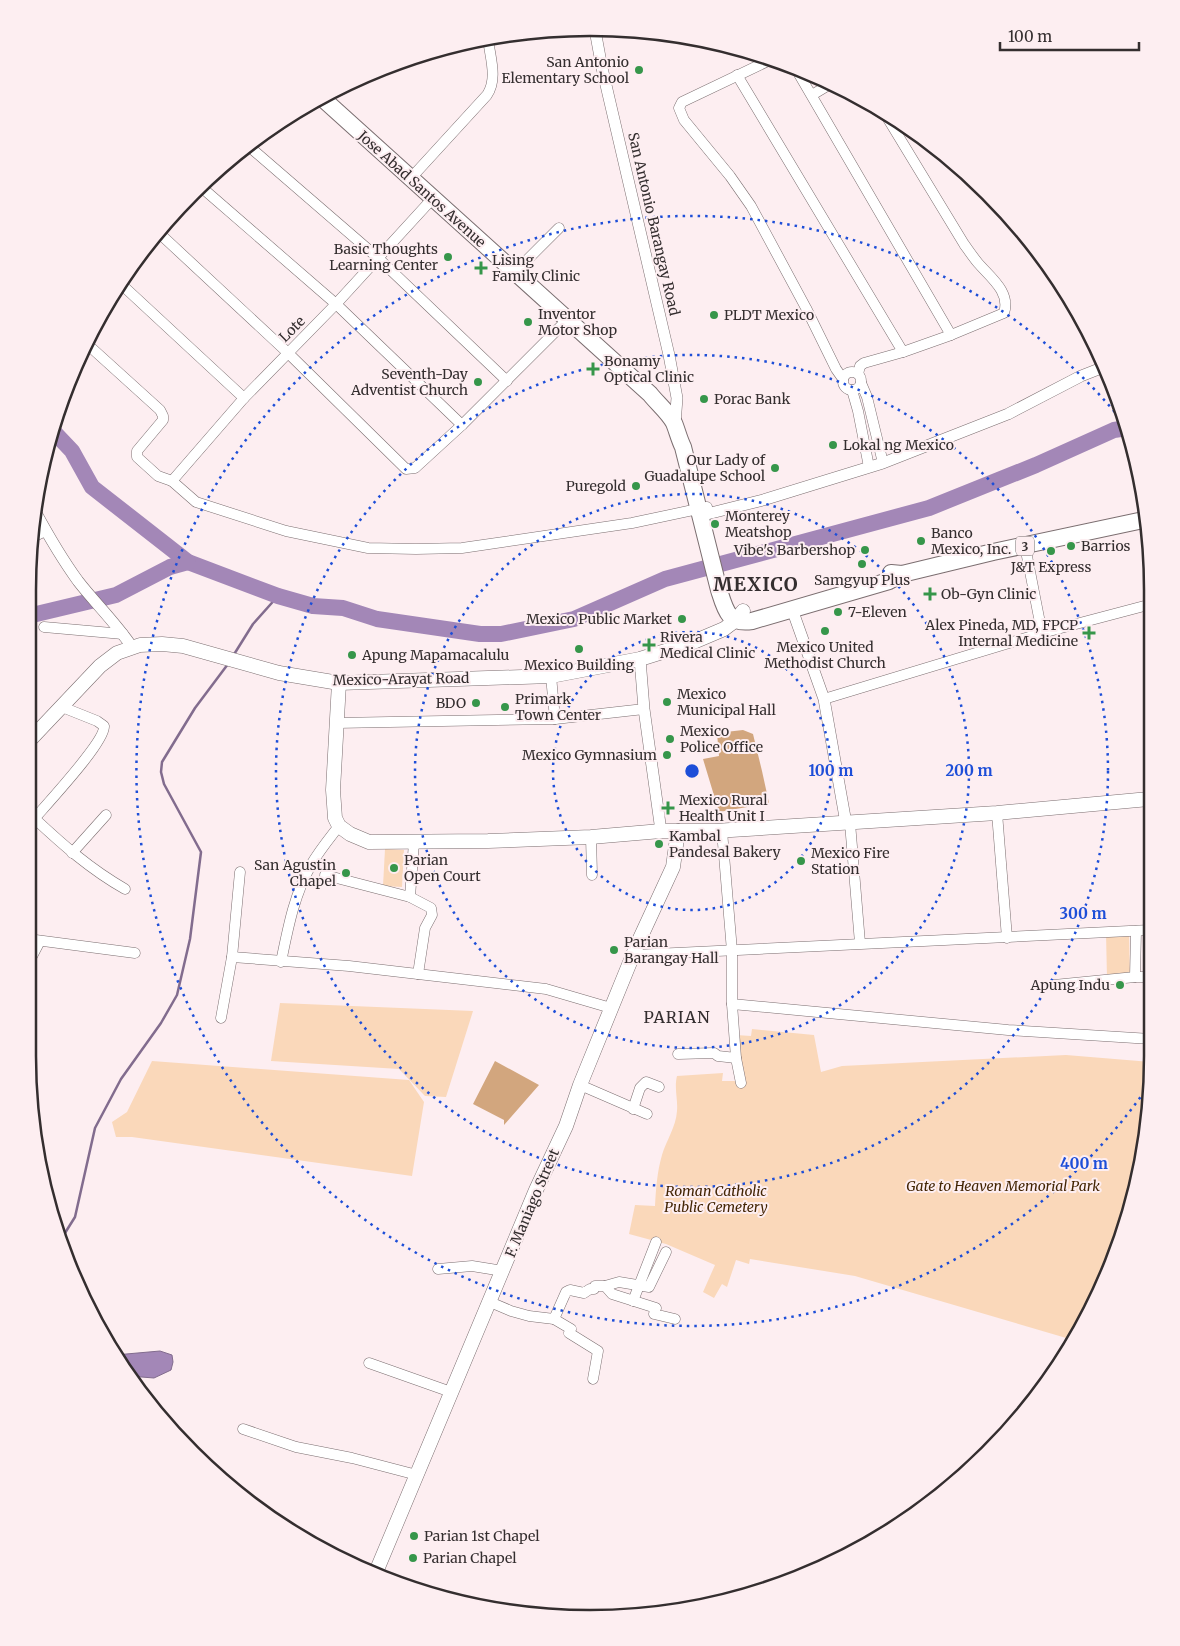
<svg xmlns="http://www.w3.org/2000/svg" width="1180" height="1646" viewBox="0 0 1180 1646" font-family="Merriweather,serif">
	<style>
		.green { fill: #fad8ba }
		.forest { fill: #d2a67e }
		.water { fill: #a387b7; stroke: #826c8e }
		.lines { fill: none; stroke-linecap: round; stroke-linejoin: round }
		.stream { stroke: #826c8e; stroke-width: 2.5 }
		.river { stroke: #a387b7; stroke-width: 16 }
		.minor-casing { stroke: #7b6e70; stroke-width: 11 }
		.tertiary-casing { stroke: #7b6e70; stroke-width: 12 }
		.secondary-casing { stroke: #7b6e70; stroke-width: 15 }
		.trunk-casing { stroke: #7b6e70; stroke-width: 18 }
		.minor { stroke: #fff; stroke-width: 10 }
		.tertiary { stroke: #fff; stroke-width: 11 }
		.secondary { stroke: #fff; stroke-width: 14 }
		.trunk { stroke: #fff; stroke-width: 16 }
		.ring { fill: none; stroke: #1d4ed8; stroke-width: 2.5; stroke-dasharray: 2.5 5 }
		.poi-dot { fill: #36964a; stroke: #fdeef1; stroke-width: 2 }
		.labels { text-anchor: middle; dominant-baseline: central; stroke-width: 4; stroke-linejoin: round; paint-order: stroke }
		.shield { fill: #fdeef1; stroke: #706869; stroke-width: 1 }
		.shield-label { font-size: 12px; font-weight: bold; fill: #342e2f }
		.poi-label { font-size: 14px; fill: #342e2f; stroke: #fdeef1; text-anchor: start }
		.street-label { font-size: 14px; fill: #342e2f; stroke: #fdeef1 }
		.park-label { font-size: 14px; font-style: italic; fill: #422403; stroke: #fdeef1 }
		.quarter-label { font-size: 16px; letter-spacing: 1px; fill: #342e2f; stroke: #fdeef1 }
		.district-label { font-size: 19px; font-weight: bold; letter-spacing: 1px; fill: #342e2f; stroke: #fdeef1 }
		.rim { fill: none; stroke: #342e2f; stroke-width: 2.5 }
		.centre { fill: #1d4ed8; stroke: #fdeef1; stroke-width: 2.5 }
		.ring-label { font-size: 15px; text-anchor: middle; font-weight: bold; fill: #1d4ed8; stroke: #fdeef1; stroke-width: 4; stroke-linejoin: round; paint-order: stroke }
	</style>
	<rect width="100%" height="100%" fill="#fdeef1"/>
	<g class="green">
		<path d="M385,849L404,850L402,887L383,886Z"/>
		<path d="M1129,932L1130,978H1107L1106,933Z"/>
		<path d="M280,1003L473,1011L446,1097L425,1096L399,1069L271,1061Z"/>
		<path d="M752,1029L814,1035L821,1072L842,1066L1066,1055L1151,1062V1093L1133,1201L1094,1305L1073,1340L855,1276L750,1259L749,1264L736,1260L727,1287L722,1284L714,1298L703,1292L715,1265L666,1244L629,1234L635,1205L655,1206C656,1189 657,1172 662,1155C666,1141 676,1127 677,1111C678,1099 674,1088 677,1076L723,1073L722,1081H739L736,1035L751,1036Z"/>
		<path d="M152,1061L409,1080L424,1102L412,1176L132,1137H116L112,1122L127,1112Z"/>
	</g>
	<g class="forest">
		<path d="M743,730L753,734L762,771L769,803L719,812L703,759L719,756L717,733Z"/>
		<path d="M495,1061L539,1085L504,1125V1120L473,1104Z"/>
	</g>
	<path class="water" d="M160,1351L172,1355L173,1362L171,1370L154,1378L129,1376L122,1368L115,1355Z"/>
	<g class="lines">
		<g class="stream">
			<path d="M233,656L253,624L278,596"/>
			<path d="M60,1241L75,1217L95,1128L121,1079L161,1023L177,995L190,939L201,852L164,784L161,772L162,762L195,708L228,664"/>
		</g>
		<g class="river">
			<path d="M53,431L72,451L92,487L188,562L278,596L313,606L343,608L377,619L480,634H501L574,619L665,579L929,508L1036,465L1114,430L1127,428"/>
			<path d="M28,616L116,595L170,567L188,562"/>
		</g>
		<g class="minor-casing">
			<g id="minor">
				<path d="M770,60L682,102L679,108L684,120L730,176L751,206L806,308L836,369L843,379"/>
				<path d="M796,69L951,335"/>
				<path d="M737,75L903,352"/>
				<path d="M812,95L832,83"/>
				<path d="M252,149L377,257L507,381"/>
				<path d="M411,178L487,95C498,79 490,57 488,39"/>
				<path d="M200,186L336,304L462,425"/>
				<path d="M158,232L287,352L406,469L415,468L462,425L567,320"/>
				<path d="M514,273L559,228"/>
				<path d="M121,284L244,398"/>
				<path d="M86,343L160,410L163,416V420L137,451V457L158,476L172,481L196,502L286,531L368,548L416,549L462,548L632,523L707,507"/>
				<circle cx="852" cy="381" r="9"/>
				<path d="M858,374L860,366L864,363L903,352L951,335L1004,313C1011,292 990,277 978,263C973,257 969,251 964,244L885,114"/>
				<path d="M861,383L867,397L883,463"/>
				<path d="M852,390L858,411L869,467"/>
				<path d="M172,481L244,398L336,304L433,198"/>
				<path d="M33,537L45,531"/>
				<path d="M1025,546L1042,633"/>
				<path d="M44,627L123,634"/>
				<path d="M551,676L555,719"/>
				<path d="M824,699L1042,633L1148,605"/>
				<path d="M336,723L555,719L644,709"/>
				<path d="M997,813L1007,938"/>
				<path d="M34,818C63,845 90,869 125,889"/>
				<path d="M850,823L860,943"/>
				<path d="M28,826C41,810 106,742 104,726L97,721L62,707"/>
				<path d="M722,831L732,951V1004L736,1058L741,1083"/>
				<path d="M591,837L592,875"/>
				<path d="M72,853L106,815"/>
				<path d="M325,875L410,897L431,908L432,915L425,928L418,974"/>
				<path d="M410,897L414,842"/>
				<path d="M28,939L135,953"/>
				<path d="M634,955L1150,930"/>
				<path d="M232,957L349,966L546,989L611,1008"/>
				<path d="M281,962C288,928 294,895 311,865C319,851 329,839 339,826"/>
				<path d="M28,964L40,941"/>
				<path d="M1135,977H1151"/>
				<path d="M1054,985L1135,977L1136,931"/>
				<path d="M732,1004L1008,1030L1151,1039"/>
				<path d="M221,1018L232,957L240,872"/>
				<path d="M678,1054L714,1053L718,1056L736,1058"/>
				<path d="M580,1085L647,1114"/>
				<path d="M633,1109L640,1088L646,1082L659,1087"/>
				<path d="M438,1269L472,1266L503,1271"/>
				<path d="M605,1286L619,1282L649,1287L666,1252"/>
				<path d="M633,1301L656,1242"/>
				<path d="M490,1302L511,1311L529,1316L554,1319L566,1292L570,1290L584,1293L590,1289H594L595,1286H605L612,1294L656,1308L654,1314L675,1319"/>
				<path d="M554,1319L571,1329L569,1333L598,1351L593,1379"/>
				<path d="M369,1363L451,1392"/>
				<path d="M243,1429L296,1447L352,1458L417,1475"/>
			</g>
		</g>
		<g class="tertiary-casing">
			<g id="tertiary">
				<path d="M595,30L602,68L669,355L677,398L675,424"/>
				<path d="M35,511C48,535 62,559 78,581C95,603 116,623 132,647"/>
				<path d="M699,516L763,500L883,463L1008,414L1081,376L1104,367"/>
				<path d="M792,609L824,699L846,823"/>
				<path d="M640,659L644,709L661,831"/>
			</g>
		</g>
		<g class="secondary-casing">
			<g id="secondary">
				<path d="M339,683L333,790L335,818L339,826L350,834L369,842L488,841L591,837L661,831H715L997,813L1149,799"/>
				<path d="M28,742L100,666L117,653L140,645L162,644L183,646L279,673L339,683L551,676L640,659L691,643L724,629L736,620L743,611"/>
				<path d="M376,1572L536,1190L566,1126L580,1085L637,945L673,867L678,831"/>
			</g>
		</g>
		<g class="trunk-casing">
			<g id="trunk">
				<path d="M321,97L650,394C657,403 669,413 674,423C677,430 679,439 683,447L719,590C725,609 728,625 752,621L889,581L902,574"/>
				<path d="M891,573L902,574L993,552L1148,519"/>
			</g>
		</g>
		<use href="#minor" class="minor"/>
		<use href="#tertiary" class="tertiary"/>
		<use href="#secondary" class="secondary"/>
		<use href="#trunk" class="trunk"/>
	</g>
	<g class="ring">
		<circle cx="692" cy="771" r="139"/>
		<circle cx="692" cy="771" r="277"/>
		<circle cx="692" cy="771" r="416"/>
		<path d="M1149 1085A555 555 0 1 1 1123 422"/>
	</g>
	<g class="poi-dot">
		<circle cx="639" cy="70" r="5"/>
		<circle cx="448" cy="257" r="5"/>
		<path d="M478.5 260.5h5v5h5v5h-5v5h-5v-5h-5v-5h5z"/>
		<circle cx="714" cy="315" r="5"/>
		<circle cx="528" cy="322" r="5"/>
		<path d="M590.5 361.5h5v5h5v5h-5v5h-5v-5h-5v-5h5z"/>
		<circle cx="478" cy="382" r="5"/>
		<circle cx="704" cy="399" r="5"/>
		<circle cx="833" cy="445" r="5"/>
		<circle cx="775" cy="468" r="5"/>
		<circle cx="636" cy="486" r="5"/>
		<circle cx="715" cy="524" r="5"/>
		<circle cx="921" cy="541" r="5"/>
		<circle cx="1071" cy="546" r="5"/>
		<circle cx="865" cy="550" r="5"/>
		<circle cx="1051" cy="551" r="5"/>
		<circle cx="862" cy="564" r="5"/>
		<path d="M927.5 586.5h5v5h5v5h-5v5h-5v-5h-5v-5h5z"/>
		<circle cx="838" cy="612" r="5"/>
		<circle cx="682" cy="619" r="5"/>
		<circle cx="825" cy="631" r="5"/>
		<path d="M1086.5 625.5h5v5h5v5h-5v5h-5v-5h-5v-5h5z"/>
		<path d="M646.5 637.5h5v5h5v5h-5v5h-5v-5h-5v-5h5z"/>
		<circle cx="579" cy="649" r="5"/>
		<circle cx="352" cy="655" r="5"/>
		<circle cx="667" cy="702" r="5"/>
		<circle cx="476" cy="703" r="5"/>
		<circle cx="505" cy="707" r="5"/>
		<circle cx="670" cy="739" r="5"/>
		<circle cx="667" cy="755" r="5"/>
		<path d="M665.5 800.5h5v5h5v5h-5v5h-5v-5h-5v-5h5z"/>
		<circle cx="659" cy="844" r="5"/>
		<circle cx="801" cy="861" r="5"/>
		<circle cx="394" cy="868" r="5"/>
		<circle cx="346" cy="873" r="5"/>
		<circle cx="614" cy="950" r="5"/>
		<circle cx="1120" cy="985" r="5"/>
		<circle cx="414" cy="1536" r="5"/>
		<circle cx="413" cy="1558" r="5"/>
	</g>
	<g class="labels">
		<rect class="shield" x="1016" y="536.5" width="18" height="19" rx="4"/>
		<g class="shield-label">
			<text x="1025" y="546">3</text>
		</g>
		<g class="poi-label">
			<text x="629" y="62" text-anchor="end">San Antonio<tspan x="629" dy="16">Elementary School</tspan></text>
			<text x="438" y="249" text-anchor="end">Basic Thoughts<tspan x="438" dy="16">Learning Center</tspan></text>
			<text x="492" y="260">Lising<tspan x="492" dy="16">Family Clinic</tspan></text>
			<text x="538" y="314">Inventor<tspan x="538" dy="16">Motor Shop</tspan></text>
			<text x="724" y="315">PLDT Mexico</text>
			<text x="604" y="361">Bonamy<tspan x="604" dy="16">Optical Clinic</tspan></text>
			<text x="468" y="374" text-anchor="end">Seventh-Day<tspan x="468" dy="16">Adventist Church</tspan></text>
			<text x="714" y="399">Porac Bank</text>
			<text x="843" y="445">Lokal ng Mexico</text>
			<text x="765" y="460" text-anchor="end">Our Lady of<tspan x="765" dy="16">Guadalupe School</tspan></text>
			<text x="626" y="486" text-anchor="end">Puregold</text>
			<text x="725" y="516">Monterey<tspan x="725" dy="16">Meatshop</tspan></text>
			<text x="931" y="533">Banco<tspan x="931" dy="16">Mexico, Inc.</tspan></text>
			<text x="1081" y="546">Barrios</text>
			<text x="855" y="550" text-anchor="end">Vibe's Barbershop</text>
			<text x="1051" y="567" text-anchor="middle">J&amp;T Express</text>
			<text x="862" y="580" text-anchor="middle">Samgyup Plus</text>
			<text x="941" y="594">Ob-Gyn Clinic</text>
			<text x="848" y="612">7-Eleven</text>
			<text x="672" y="619" text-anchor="end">Mexico Public Market</text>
			<text x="1078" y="625" text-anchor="end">Alex Pineda, MD, FPCP<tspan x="1078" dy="16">Internal Medicine</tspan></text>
			<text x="660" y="637">Rivera<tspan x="660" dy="16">Medical Clinic</tspan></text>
			<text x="825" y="647" text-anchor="middle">Mexico United<tspan x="825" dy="16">Methodist Church</tspan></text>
			<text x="362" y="655">Apung Mapamacalulu</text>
			<text x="579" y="665" text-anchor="middle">Mexico Building</text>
			<text x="677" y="694">Mexico<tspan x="677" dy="16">Municipal Hall</tspan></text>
			<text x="515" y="699">Primark<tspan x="515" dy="16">Town Center</tspan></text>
			<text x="466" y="703" text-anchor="end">BDO</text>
			<text x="680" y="731">Mexico<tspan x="680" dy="16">Police Office</tspan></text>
			<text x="657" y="755" text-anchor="end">Mexico Gymnasium</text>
			<text x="679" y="800">Mexico Rural<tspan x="679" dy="16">Health Unit I</tspan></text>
			<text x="669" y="836">Kambal<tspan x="669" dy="16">Pandesal Bakery</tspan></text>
			<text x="811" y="853">Mexico Fire<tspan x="811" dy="16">Station</tspan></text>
			<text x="404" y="860">Parian<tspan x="404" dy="16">Open Court</tspan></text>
			<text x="336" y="865" text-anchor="end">San Agustin<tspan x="336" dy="16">Chapel</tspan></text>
			<text x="624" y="942">Parian<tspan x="624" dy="16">Barangay Hall</tspan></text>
			<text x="1110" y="985" text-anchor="end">Apung Indu</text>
			<text x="424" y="1536">Parian 1st Chapel</text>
			<text x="423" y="1558">Parian Chapel</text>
		</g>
		<g class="street-label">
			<text transform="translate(422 189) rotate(42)">Jose Abad Santos Avenue</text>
			<text transform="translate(654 224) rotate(77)">San Antonio Barangay Road</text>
			<text transform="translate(292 329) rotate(-45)">Lote</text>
			<text transform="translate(401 679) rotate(-1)">Mexico-Arayat Road</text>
			<text transform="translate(532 1203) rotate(-67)">F. Maniago Street</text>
		</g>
		<g class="park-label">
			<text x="1003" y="1186">Gate to Heaven Memorial Park</text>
			<text x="716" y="1191">Roman Catholic<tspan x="716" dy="16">Public Cemetery</tspan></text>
		</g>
		<g class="quarter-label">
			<text x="677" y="1017">PARIAN</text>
		</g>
		<g class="district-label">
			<text x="756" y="584">MEXICO</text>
		</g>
	</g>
	<path d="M0 0H1180V1646H0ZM590 36H590A554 554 0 0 1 1144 590V1056A554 554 0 0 1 590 1610H590A554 554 0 0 1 36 1056V590A554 554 0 0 1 590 36Z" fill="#fdeef1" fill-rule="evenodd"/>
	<path class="rim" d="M590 36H590A554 554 0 0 1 1144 590V1056A554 554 0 0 1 590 1610H590A554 554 0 0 1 36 1056V590A554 554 0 0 1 590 36Z"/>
	<circle cx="692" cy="771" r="8" class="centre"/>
	<g class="ring-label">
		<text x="831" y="776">100 m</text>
		<text x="969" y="776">200 m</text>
		<text x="1083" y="919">300 m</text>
		<text x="1084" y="1169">400 m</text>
	</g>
	<path d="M1000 42v8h139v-8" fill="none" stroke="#342e2f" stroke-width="2.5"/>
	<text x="1008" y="42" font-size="15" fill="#342e2f" stroke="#fdeef1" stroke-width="4" paint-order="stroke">100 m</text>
</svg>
